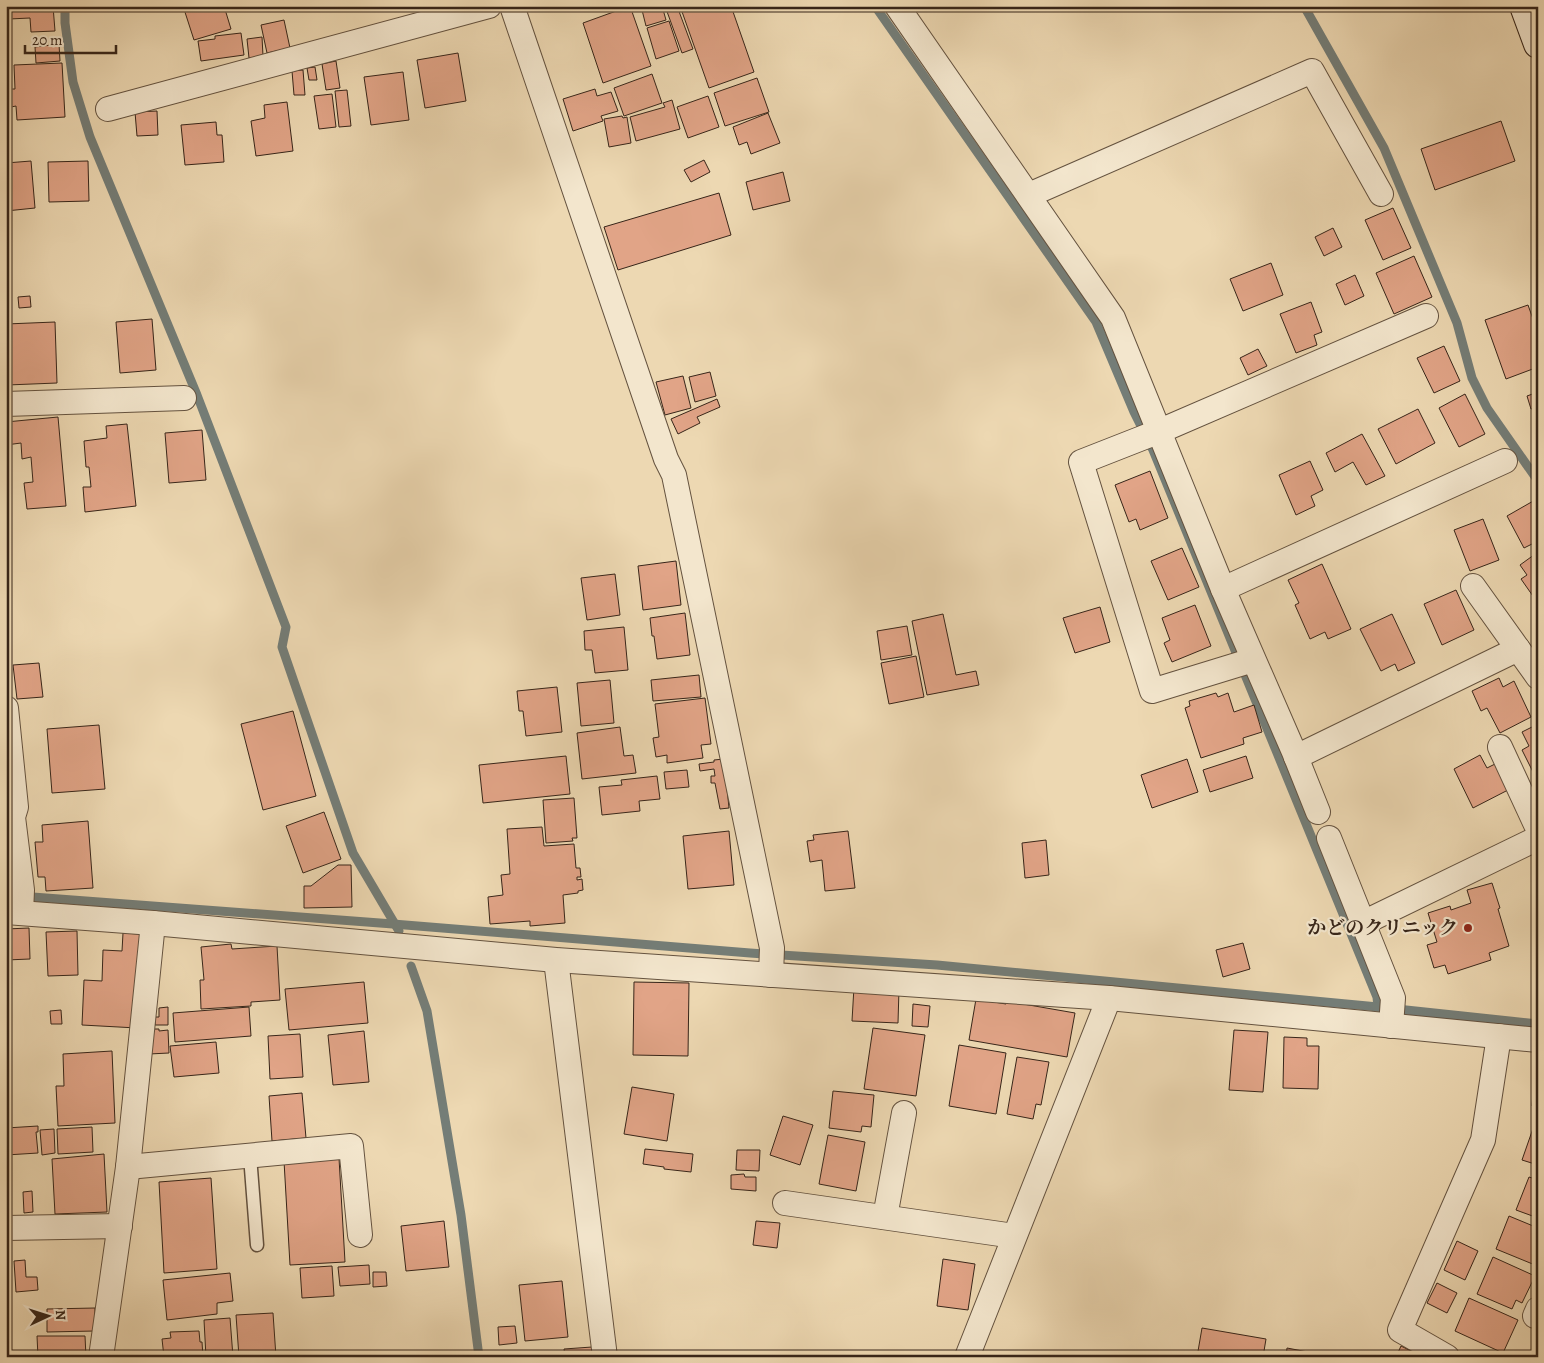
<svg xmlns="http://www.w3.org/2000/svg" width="1544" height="1363" viewBox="0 0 1544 1363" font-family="Alegreya,'Noto Serif JP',serif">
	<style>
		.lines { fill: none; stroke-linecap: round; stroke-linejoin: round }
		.stream { stroke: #747d77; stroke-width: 9 }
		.building { fill: #e1a487; stroke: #372519 }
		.lane-casing { stroke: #64523f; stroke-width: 15 }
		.street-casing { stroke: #64523f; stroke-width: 26 }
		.secondary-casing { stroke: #372519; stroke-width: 30 }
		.lane { stroke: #f3e6cd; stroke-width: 12 }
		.street { stroke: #f3e6cd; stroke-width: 24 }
		.secondary { stroke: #f3e6cd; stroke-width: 28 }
		.poi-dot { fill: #8f2418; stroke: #f3e6cd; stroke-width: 2 }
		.labels { text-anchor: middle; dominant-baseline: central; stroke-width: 4.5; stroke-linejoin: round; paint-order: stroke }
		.poi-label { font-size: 19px; font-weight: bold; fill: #372519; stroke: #f3e6cd; text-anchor: end }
	</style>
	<rect width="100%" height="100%" fill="#edd8b2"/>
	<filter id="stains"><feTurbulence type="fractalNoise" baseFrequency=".004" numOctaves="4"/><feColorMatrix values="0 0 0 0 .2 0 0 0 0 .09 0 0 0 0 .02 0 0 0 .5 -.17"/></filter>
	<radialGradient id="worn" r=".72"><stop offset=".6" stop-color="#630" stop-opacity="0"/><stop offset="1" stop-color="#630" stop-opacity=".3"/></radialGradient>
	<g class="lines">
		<g class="stream">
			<path d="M65,6V23L73,82L90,137L197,395L286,627L282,647L353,853L399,931"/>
			<path d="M875,6L1096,322L1134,412L1153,450L1377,997L1378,1007"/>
			<path d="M1304,6L1384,148L1457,323L1472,378L1487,408L1538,481"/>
			<path d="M6,895L393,924L750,953L937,965L1378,1007L1538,1024"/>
			<path d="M411,966L427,1011L461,1215L479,1357"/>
		</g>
	</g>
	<g class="building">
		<path d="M8,6H53L55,31L31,32L30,18L9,19Z"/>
		<path d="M183,6H224L231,29L194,40Z"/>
		<path d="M630,6L651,66L603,83L583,23Z"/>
		<path d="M641,6H662L666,20L646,26Z"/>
		<path d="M665,6H677L693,49L682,53Z"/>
		<path d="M680,6H731L754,72L709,88Z"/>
		<path d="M284,20L290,48L267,53L261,25Z"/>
		<path d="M669,21L679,51L656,59L647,28Z"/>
		<path d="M241,33L244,55L201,61L198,41L215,39V36Z"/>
		<path d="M262,37L263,56L249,58L247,39Z"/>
		<path d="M59,44L60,61L36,63L35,47Z"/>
		<path d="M458,53L466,101L425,108L417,60Z"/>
		<path d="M336,61L340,88L326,90L322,64Z"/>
		<path d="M62,63L65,117L17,120L16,106L11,107L10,89H15L14,65Z"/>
		<path d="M315,67L317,80H309L307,68Z"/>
		<path d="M303,70L305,95H294L292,71Z"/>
		<path d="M403,72L409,120L371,125L364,77Z"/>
		<path d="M652,74L662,103L624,116L614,88Z"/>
		<path d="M757,78L769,112L725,126L714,93Z"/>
		<path d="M595,89L597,96L611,92L618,111L601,116L603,121L573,131L563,99Z"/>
		<path d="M347,90L351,126L339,127L335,91Z"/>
		<path d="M332,94L336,127L319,129L314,96Z"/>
		<path d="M708,96L719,127L688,138L677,107Z"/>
		<path d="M672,100L680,129L636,141L630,117L665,107L663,103Z"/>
		<path d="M287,102L293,151L256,156L251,121L265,118L264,105Z"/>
		<path d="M157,111L158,135L137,136L135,112Z"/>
		<path d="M768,113L780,143L751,154L747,142L739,145L733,127Z"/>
		<path d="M622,116L623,118L627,117L631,143L609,147L604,119Z"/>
		<path d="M1501,121L1515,161L1435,190L1421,149Z"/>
		<path d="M216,122L217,135H222L224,162L185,165L181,125Z"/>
		<path d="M704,160L710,172L691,182L684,170Z"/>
		<path d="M31,161L35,208L6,211V163Z"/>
		<path d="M88,161L89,201L49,202L48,162Z"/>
		<path d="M783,172L790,201L753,210L746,182Z"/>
		<path d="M719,193L731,235L618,270L604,227Z"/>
		<path d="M1393,208L1411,248L1383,260L1365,220Z"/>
		<path d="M1333,228L1342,247L1324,256L1315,237Z"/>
		<path d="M1414,256L1432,297L1394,314L1376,273Z"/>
		<path d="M1271,263L1283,295L1243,311L1230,279Z"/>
		<path d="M1355,275L1364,296L1345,305L1336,284Z"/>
		<path d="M30,296L31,307L19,308L18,297Z"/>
		<path d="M1311,302L1322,332L1314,335L1317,345L1296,353L1280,314Z"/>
		<path d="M1528,305L1538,333V367L1506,379L1485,320Z"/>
		<path d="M152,319L156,370L120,373L116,322Z"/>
		<path d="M55,322L57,383L7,385L6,324Z"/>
		<path d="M1444,346L1460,381L1434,393L1417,358Z"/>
		<path d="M1258,349L1267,366L1248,375L1240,358Z"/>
		<path d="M710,372L716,396L695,402L689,377Z"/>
		<path d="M683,376L691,408L665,415L656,382Z"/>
		<path d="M1538,392V415L1535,408L1531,409L1527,396Z"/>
		<path d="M1465,394L1485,434L1459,447L1439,408Z"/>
		<path d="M717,399L720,407L697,417L700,423L678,434L671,419Z"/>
		<path d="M1418,409L1435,443L1396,464L1378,429Z"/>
		<path d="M58,417L66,506L27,509L24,483L33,482L31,457L22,459L21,443L6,445V422Z"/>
		<path d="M127,424L136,506L85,512L83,487H91L89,467H86L84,441L107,438L106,426Z"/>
		<path d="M202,430L206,480L169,483L165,433Z"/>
		<path d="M1362,434L1385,476L1366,485L1353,462L1335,472L1326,453Z"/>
		<path d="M1310,461L1323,490L1311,496L1315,506L1296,515L1279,475Z"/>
		<path d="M1150,471L1168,518L1140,530L1136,519L1129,522L1115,485Z"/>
		<path d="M1535,500L1538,506V541L1524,548L1507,516Z"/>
		<path d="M1483,519L1499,560L1470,571L1454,530Z"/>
		<path d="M1182,548L1199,587L1168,600L1151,561Z"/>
		<path d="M1538,552V597L1535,599L1521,579L1527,575L1520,565Z"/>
		<path d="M676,561L681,605L643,610L638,566Z"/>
		<path d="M1322,564L1351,629L1328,639L1325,632L1310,639L1295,605L1299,603L1288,580Z"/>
		<path d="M615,574L620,615L587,620L581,578Z"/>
		<path d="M1456,590L1474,630L1442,645L1424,604Z"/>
		<path d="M1195,605L1211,646L1172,662L1164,643L1170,640L1162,618Z"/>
		<path d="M1100,607L1110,642L1075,653L1063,618Z"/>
		<path d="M685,613L690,655L657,659L654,636H652L650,618Z"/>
		<path d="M943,614L956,675L976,671L979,685L927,695L912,621Z"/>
		<path d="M1392,614L1415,663L1398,671L1395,664L1381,671L1360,629Z"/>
		<path d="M907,626L912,655L881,660L877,631Z"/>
		<path d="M624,627L628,670L595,673L592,650H585L584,631Z"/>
		<path d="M916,656L924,697L889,704L881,663Z"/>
		<path d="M39,663L43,697L17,699L13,665Z"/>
		<path d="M699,675L701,697L653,701L651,680Z"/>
		<path d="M1499,678L1503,687L1514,681L1531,717L1500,733L1487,708L1481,711L1472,691Z"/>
		<path d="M610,680L614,723L581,726L577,683Z"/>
		<path d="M557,687L562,732L526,736L523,711H519L517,691Z"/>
		<path d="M1216,693L1218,697L1228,693L1234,712L1254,705L1262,732L1243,738L1244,744L1201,758L1185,708L1190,706L1189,701Z"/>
		<path d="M705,698L711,744L701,745L703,758L667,763V755L656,757L653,738L659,737L655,704Z"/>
		<path d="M293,711L316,796L263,810L241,724Z"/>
		<path d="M1538,724V777L1536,778L1522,750L1529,746L1522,732Z"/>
		<path d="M99,725L105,789L52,793L47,729Z"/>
		<path d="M620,727L624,756L633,755L636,773L582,779L577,733Z"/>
		<path d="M1480,755L1487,768L1495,764L1508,790L1473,808L1454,769Z"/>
		<path d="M566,756L570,794L483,803L479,765Z"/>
		<path d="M1246,756L1253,778L1210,792L1203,770Z"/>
		<path d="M724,759L729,808L720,809L715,783H711V776H715L714,769L700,771L699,764L714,762V760Z"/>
		<path d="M1187,759L1198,792L1152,808L1141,775Z"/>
		<path d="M687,770L689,787L666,789L664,772Z"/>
		<path d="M657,776L660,799L639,801L640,811L602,815L599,787L622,785L621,780Z"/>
		<path d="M574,798L577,838H572L573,841L546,843L543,800Z"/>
		<path d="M324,812L341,859L303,873L286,826Z"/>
		<path d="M88,821L93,888L46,891L45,877H38L35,842H43L42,825Z"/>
		<path d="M542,827L544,846L574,844L576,868H580L581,877H577V880L582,879L583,890L578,891V893L563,895L565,923L530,926V921L490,924L488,897L503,895L501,875L510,874L507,829Z"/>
		<path d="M729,831L734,885L688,889L683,836Z"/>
		<path d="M848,831L855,888L825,891L822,860L810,862L807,841L814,840L813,835Z"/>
		<path d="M1046,840L1049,875L1025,878L1022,843Z"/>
		<path d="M338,865H351L352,907L304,908V886H311Z"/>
		<path d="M1492,883L1500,908L1498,909L1509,946L1489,953L1491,960L1448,974L1445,965L1434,968L1427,945L1437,942L1428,913L1450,906L1451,910L1471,903L1467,890Z"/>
		<path d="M29,928L30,959L6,960V929Z"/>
		<path d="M77,931L78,975L48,976L46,932Z"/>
		<path d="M123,933L141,934L137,1028L82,1025L84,980L102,981L103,950L122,951Z"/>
		<path d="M1243,943L1250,969L1223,977L1216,950Z"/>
		<path d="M231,944L232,949L277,946L280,1000L251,1002V1006L201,1009L200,980H204L201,947Z"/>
		<path d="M364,982L368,1023L289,1030L285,989Z"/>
		<path d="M634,982L689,983L688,1056L633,1055Z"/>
		<path d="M854,987L899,989L898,1023L852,1021Z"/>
		<path d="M976,999L1006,1004V1001L1075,1013L1067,1057L969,1040Z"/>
		<path d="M913,1004L930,1006L928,1027L912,1026Z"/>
		<path d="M168,1007V1025H155V1017H159V1008Z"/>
		<path d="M249,1007L251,1036L175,1042L173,1013Z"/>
		<path d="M61,1010L62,1024H51L50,1011Z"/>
		<path d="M873,1028L925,1035L916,1096L864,1089Z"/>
		<path d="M148,1029H159V1031L168,1030L169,1053L149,1054Z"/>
		<path d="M1234,1030L1268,1032L1263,1092L1229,1090Z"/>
		<path d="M364,1031L369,1082L333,1085L328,1035Z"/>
		<path d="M300,1034L303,1077L270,1079L268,1036Z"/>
		<path d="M1284,1037L1307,1038V1046H1319L1318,1089L1283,1088Z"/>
		<path d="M216,1042L219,1073L174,1077L170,1046Z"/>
		<path d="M959,1045L1006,1053L996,1114L949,1106Z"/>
		<path d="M112,1051L115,1123L58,1126L56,1086H64L63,1054Z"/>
		<path d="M1017,1057L1049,1062L1041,1105L1036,1104L1033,1119L1007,1114Z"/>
		<path d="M1535,1063H1538V1107L1532,1106Z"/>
		<path d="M632,1087L674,1094L667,1141L624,1134Z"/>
		<path d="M833,1091L874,1095L871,1127L862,1126L861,1132L829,1128Z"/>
		<path d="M302,1093L306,1138L272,1141L269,1096Z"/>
		<path d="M783,1116L813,1125L800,1165L770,1155Z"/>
		<path d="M1537,1117H1538V1165L1522,1160Z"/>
		<path d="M38,1126V1132H36L38,1153L6,1155V1128Z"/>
		<path d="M92,1127L93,1152L58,1154L57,1129Z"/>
		<path d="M54,1129L55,1153L42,1155L40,1130Z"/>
		<path d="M828,1135L865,1142L856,1191L819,1184Z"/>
		<path d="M645,1149L693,1154L691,1172L664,1169V1167L643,1164Z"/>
		<path d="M737,1150H760L759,1171L736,1170Z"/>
		<path d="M104,1154L107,1212L55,1214L52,1159Z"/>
		<path d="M339,1158L345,1262L290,1265L284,1161Z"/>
		<path d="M744,1174L745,1177H756V1191L731,1189V1175Z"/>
		<path d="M1529,1177L1538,1180V1218L1516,1210Z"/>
		<path d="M211,1178L217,1269L164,1273L159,1182Z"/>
		<path d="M32,1191L33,1212L24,1213L23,1192Z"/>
		<path d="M1509,1216L1538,1228V1257L1535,1265L1496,1249Z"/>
		<path d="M444,1221L449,1267L406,1271L401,1226Z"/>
		<path d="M756,1221L780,1223L777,1248L753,1245Z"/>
		<path d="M1457,1241L1478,1251L1465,1280L1444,1270Z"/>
		<path d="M1493,1257L1535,1276L1522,1303L1516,1300L1512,1309L1477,1294Z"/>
		<path d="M943,1259L975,1264L968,1310L937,1306Z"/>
		<path d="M25,1260L26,1277H37L38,1290L16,1292L14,1261Z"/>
		<path d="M369,1265L370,1284L340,1286L338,1267Z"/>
		<path d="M332,1266L334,1296L302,1298L300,1268Z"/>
		<path d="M373,1272H386L387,1286L373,1287Z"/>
		<path d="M230,1273L233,1301L217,1303V1314L167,1320L163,1280Z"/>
		<path d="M562,1281L568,1337L525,1341L519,1285Z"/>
		<path d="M1437,1283L1457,1293L1447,1313L1427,1303Z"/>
		<path d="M1469,1298L1518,1320L1503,1353L1455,1331Z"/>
		<path d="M95,1308V1331L47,1332V1309Z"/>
		<path d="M273,1313L276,1357H239L236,1315Z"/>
		<path d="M230,1318L233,1357H206L204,1320Z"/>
		<path d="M515,1326L517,1343L499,1345L498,1327Z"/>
		<path d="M1202,1328L1266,1339L1263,1357H1197Z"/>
		<path d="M199,1331L200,1342H202L203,1357H164L162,1339L171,1338L170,1332Z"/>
		<path d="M37,1336H85L86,1357H38Z"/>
		<path d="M1401,1346L1415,1353L1417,1347L1430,1357H1396Z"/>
		<path d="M592,1347L593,1357H565L564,1349Z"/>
		<path d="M1287,1348L1334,1357H1286Z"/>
	</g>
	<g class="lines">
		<g class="lane-casing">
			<path id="lane" d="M250,1156L257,1245"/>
		</g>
		<g class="street-casing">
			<g id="street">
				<path d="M512,6L666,459L674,475L772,948L771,975"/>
				<path d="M897,6L1113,318L1223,589L1294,752L1318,812"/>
				<path d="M108,109L489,6"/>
				<path d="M1029,195L1312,71L1381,194"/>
				<path d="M6,404L184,398"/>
				<path d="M1473,586L1538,677"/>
				<path d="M1223,589L1505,461"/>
				<path d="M1253,660L1152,691L1081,462L1160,431L1426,316"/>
				<path d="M6,708L16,807L13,817L22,890L21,913"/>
				<path d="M1500,747L1538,829"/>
				<path d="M1296,757L1518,649"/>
				<path d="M1329,838L1393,998L1391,1026"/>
				<path d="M6,912L153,923L556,960L1109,998L1538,1040"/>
				<path d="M1363,923L1538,838"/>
				<path d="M556,960L605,1357"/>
				<path d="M128,1167L351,1146L360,1235"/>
				<path d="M785,1203L1014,1236"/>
				<path d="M885,1217L904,1113"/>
				<path d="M6,1228L120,1226"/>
				<path d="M1535,1316L1538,1309"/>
				<path d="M101,1357L128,1167L153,923"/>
				<path d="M967,1357L1109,998"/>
				<path d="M1447,1357L1400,1330L1483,1140L1499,1036"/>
			</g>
		</g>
		<g class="secondary-casing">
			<path id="secondary" d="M1524,6L1538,44"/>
		</g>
		<use href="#lane" class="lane"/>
		<use href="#street" class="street"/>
		<use href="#secondary" class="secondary"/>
	</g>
	<circle class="poi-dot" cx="1468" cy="928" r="5"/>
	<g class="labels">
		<g class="poi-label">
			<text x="1458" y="928">かどのクリニック</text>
		</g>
	</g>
	<rect width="1544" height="1363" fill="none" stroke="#edd8b2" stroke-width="25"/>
	<rect x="8" y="8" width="1529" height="1348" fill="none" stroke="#372519" stroke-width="2.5"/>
	<rect x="12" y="12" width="1519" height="1338" fill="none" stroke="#372519"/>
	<g transform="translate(48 1316) rotate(86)" stroke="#f3e6cd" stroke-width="4" paint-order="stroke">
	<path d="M0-4L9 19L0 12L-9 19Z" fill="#372519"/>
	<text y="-8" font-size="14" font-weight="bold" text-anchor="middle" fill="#372519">N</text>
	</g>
	<path d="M25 45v8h91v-8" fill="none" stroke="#372519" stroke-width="2.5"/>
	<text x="32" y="45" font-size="15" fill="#372519" stroke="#f3e6cd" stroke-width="4" paint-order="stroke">20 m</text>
	<rect width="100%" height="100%" filter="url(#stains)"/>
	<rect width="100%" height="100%" fill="url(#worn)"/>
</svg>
